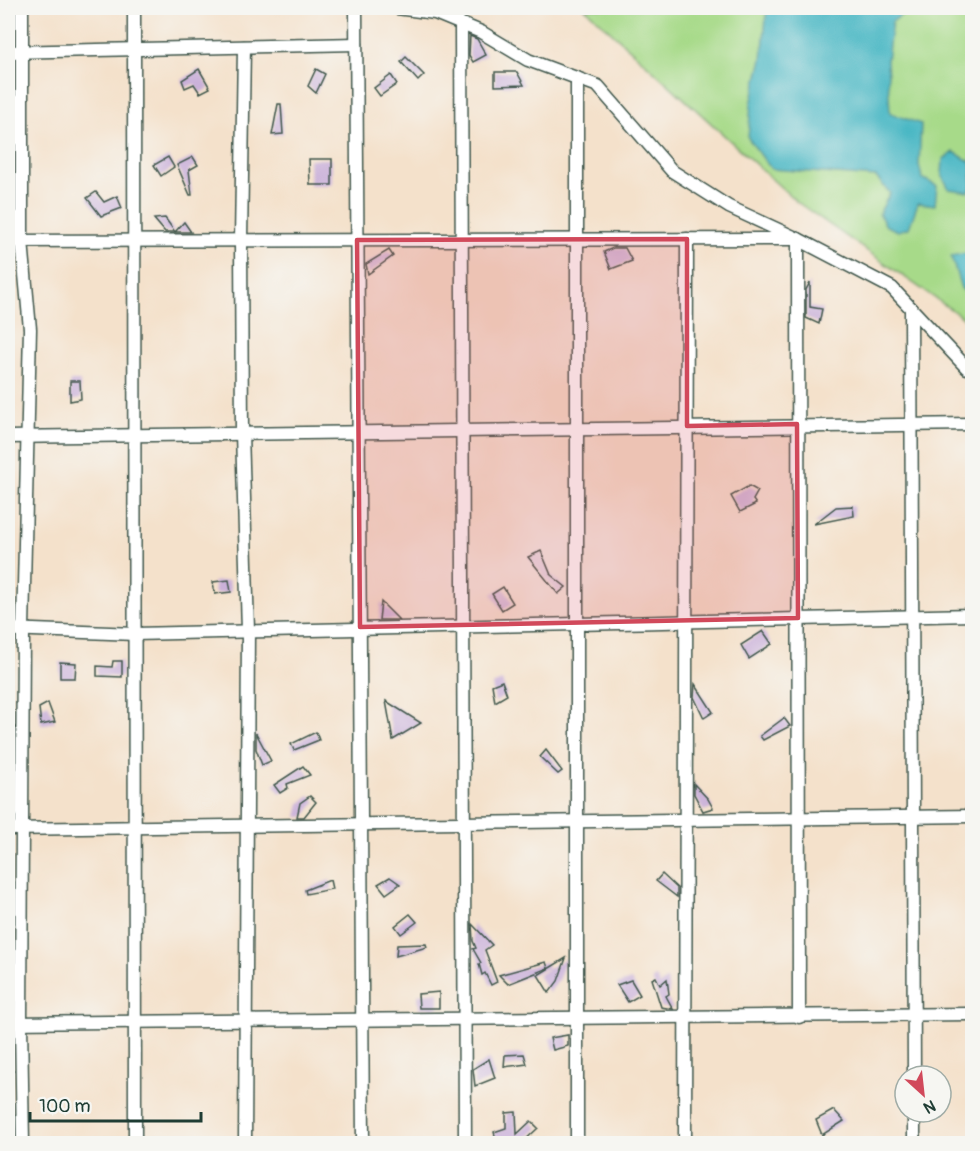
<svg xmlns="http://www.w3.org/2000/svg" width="980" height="1151" viewBox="0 0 980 1151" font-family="Pangolin,sans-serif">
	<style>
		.green { fill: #a7da89; stroke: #638c5e; stroke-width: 1.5 }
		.water { fill: #4ab7c4; stroke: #347a7c; stroke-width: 1.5 }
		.building { fill: #cab1d9 }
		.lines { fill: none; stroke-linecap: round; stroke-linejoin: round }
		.street-casing { stroke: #3f564b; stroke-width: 15 }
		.street { stroke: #fff; stroke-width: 12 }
		.marked { fill: #d1495b; fill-opacity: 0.2; stroke: #d1495b; stroke-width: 4.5; stroke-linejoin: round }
	</style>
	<rect width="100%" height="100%" fill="#f6f6f2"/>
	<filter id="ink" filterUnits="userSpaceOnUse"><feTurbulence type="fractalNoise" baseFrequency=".0167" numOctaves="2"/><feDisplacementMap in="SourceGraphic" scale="12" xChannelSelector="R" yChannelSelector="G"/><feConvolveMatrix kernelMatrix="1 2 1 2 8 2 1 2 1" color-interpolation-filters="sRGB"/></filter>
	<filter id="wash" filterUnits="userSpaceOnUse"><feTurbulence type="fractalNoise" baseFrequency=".008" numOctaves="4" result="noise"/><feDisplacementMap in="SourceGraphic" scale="24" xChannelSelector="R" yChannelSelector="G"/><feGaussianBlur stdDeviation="1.35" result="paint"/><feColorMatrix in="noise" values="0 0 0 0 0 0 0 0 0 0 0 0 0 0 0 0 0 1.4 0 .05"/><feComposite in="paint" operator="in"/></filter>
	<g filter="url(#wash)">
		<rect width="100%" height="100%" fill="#f4e1cb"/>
		<path class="green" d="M585,8H972V324L797,202Z"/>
		<g class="water">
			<path d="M767,8H911L892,22L887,60L890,113L921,124L919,165L922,178L937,186L935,205L918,203L909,228L898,231L886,226L879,214L890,193L876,177L771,169L748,138L751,104L762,59Z"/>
			<path d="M954,152L971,162L972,185L969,192L949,189L942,175L943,159Z"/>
			<path d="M972,252V299L961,288L951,256Z"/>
		</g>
		<g id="blocks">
			<g class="building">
				<path d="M470,36L477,39L486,55L473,62L469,55Z"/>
				<path d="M406,57L424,75L418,81L401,62Z"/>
				<path d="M199,69L210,88L200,93L194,84L185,88L182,80Z"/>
				<path d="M316,69L325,74L316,93L308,86Z"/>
				<path d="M495,72H517L524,85L495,86Z"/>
				<path d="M391,75L397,84L380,96L374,88Z"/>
				<path d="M278,104H281L283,134L272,135Z"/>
				<path d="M168,157L174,167L161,176L154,165Z"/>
				<path d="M193,157L198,165L189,170L192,195H190L177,165Z"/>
				<path d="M309,159H332V185H310Z"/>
				<path d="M96,192L104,202L117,196L122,208L101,216L87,198Z"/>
				<path d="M165,218L175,232L184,222L191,232H165L154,219Z"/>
				<path d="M613,248H625L632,261L611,269L604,252Z"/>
				<path d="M389,250L393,256L368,274L366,264Z"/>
				<path d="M810,282V307L822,309L819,324L806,318V290Z"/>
				<path d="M70,381H80L81,399L70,401Z"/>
				<path d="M749,486L758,491L753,500L756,504L740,512L731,496Z"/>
				<path d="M853,506L854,516L814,524L836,507Z"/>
				<path d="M541,551L551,575L566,587L558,594L528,557Z"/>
				<path d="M229,580L231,592L215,594L213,582Z"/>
				<path d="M503,587L513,603L502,610L492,594Z"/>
				<path d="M381,602L399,620H379Z"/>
				<path d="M763,631L772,644L749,659L741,645Z"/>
				<path d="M113,661H122V677L97,676V666L112,667Z"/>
				<path d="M60,662L76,663L75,678H60Z"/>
				<path d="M502,681L507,695L495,702L492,685Z"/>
				<path d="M695,684L713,712L704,718L694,697Z"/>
				<path d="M386,701L421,723L393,740Z"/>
				<path d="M48,703L55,722L41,725L39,708Z"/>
				<path d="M784,718L790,726L763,740L760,736Z"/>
				<path d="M316,732L319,740L294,750L291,744Z"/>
				<path d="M256,733L271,761L262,765L256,749Z"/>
				<path d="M546,750L562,771L558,774L540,757Z"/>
				<path d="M303,766L310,775L287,784L288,788L280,793L274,785Z"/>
				<path d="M694,784L708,799L713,808L703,811L694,794Z"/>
				<path d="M310,796L316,802L304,817H297L300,803Z"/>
				<path d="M662,874L677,888V897L656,881Z"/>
				<path d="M390,877L400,884L386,894L378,884Z"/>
				<path d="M330,880L332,889L306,894L305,890Z"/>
				<path d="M410,914L417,922L401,934L395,926Z"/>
				<path d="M472,924L492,945L485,950L497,982L491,985L485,973L482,975L479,964L481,963L473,949L476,948L473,941Z"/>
				<path d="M426,944L427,947L396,956L397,945Z"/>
				<path d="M566,958L558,981L549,993L538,975Z"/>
				<path d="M546,962L548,968L508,984L499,975Z"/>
				<path d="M656,977L660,985L667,979L669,994L666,996L673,1009L661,1007L652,979Z"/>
				<path d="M631,980L640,995L628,1002L617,985Z"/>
				<path d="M439,992V1008H419L418,994Z"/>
				<path d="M568,1035V1046L553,1050L550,1038Z"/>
				<path d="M524,1054L527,1064L504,1067L505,1055Z"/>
				<path d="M489,1059L495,1078L475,1086L473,1069Z"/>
				<path d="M834,1110L844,1121L822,1135L816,1120Z"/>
				<path d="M516,1112L517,1134L531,1121L538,1128L522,1143H497L494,1132L506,1128V1113Z"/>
			</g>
		</g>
	</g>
	<g filter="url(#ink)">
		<use href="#blocks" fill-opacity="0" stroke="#3f564b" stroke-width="1.5"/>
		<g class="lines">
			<g class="street-casing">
				<g id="street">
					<path d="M22,8V241L30,329L23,629L21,1023L23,1144"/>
					<path d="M134,8L135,1144"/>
					<path d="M356,8L363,1144"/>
					<path d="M397,8L435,13L481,32L528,60L598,86L672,171L729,207L798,239L892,288L967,368L972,366"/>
					<path d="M461,24L465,1144"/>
					<path d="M244,47L241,240L242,433L248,630L245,1144"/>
					<path d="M8,52L356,44"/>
					<path d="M577,78V1144"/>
					<path d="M8,241L798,239L799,1017"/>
					<path d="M911,308L914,1076"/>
					<path d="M8,437L972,424"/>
					<path d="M8,629L135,634L972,615"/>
					<path d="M8,829L972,816"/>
					<path d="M8,1023L972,1014"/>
					<path d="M685,1144L687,239"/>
					<path d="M914,1144V1112"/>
				</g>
			</g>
			<use href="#street" class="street"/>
		</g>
	</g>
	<path class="marked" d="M687,239V426L797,424L798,618L360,627L357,240Z"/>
	<rect width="980" height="1151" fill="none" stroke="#f6f6f2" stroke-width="30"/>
	<g transform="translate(923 1094) rotate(153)"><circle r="28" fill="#f6f6f2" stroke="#a0aca6" stroke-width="1.5"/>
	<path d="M0-4.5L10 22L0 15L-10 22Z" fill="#d1495b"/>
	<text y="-9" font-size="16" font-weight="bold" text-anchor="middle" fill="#1f3d34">N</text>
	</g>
	<path d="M30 1112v9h171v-9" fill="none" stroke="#1f3d34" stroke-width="3"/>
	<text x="39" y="1112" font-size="18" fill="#1f3d34" stroke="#f6f6f2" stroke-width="4.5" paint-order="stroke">100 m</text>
</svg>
